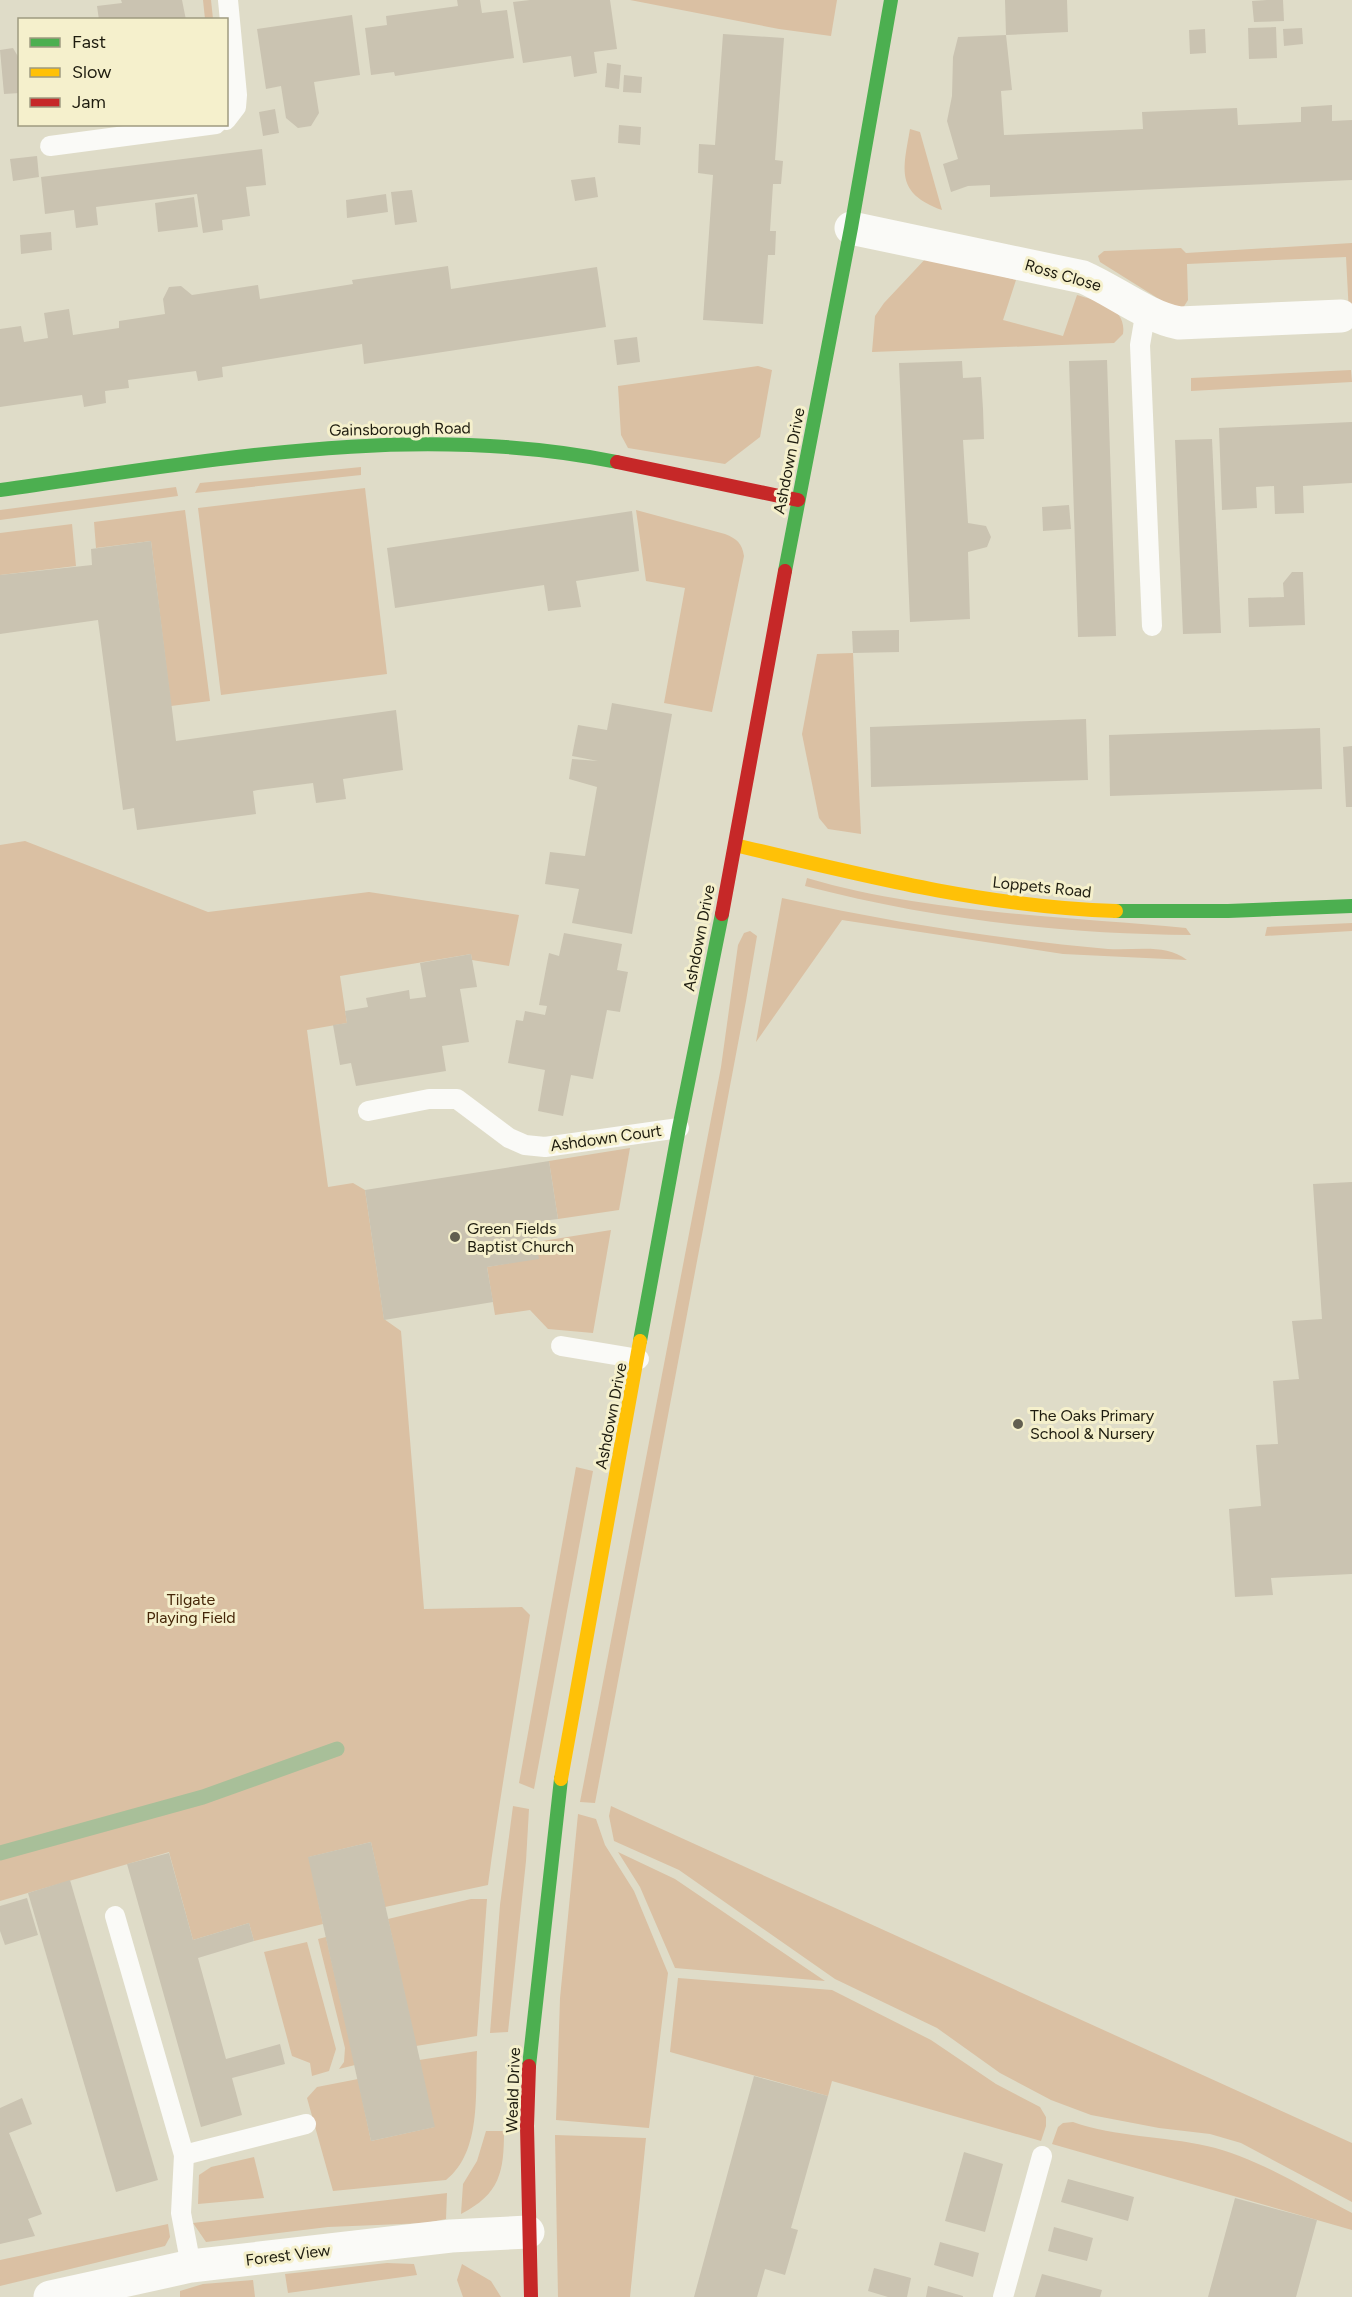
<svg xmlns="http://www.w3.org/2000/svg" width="1352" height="2297" viewBox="0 0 1352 2297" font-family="Figtree,sans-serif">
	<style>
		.green { fill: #dac0a3 }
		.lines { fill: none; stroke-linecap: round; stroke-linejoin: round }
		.stream { stroke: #a8bf99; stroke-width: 15 }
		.building { fill: #cac3b1 }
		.lane { stroke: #fafaf7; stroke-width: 20 }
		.street { stroke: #fafaf7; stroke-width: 33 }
		.fast { stroke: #4caf50; stroke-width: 14 }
		.slow { stroke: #ffc107; stroke-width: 14 }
		.jam { stroke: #c62828; stroke-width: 14 }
		.poi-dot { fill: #625f50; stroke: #f5f0cc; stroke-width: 2 }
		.labels { text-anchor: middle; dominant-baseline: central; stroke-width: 6; stroke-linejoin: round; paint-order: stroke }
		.street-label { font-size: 16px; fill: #1e1c0f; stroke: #f5f0cc }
		.poi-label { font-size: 16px; fill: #1e1c0f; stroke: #f5f0cc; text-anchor: start }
		.park-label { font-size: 16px; fill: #452608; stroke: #f5f0cc }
	</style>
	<rect width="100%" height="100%" fill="#dfdcc8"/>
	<g class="green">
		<path d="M203,0H211L213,19H205Z"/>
		<path d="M630,0H837L831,36L779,29Z"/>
		<path d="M910,129L920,132L942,210C895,193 903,170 910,129Z"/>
		<path d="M1352,243V315L1349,314L1346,257L1187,264L1188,300L1183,308L1175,309L1100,262L1098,256L1104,251L1181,248L1186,253Z"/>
		<path d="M928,256L1016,280L1003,320L1063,336L1077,295C1097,301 1127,307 1123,334L1114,343L872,352L875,316L884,303Z"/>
		<path d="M758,366L772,370L760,437L725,464L628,448L621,435L618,386Z"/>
		<path d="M1351,370L1352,382L1191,391V378Z"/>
		<path d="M361,467V475L195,493L200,483Z"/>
		<path d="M176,487L178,496L0,520V510Z"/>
		<path d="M365,488L387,674L221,695L198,508Z"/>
		<path d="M185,510L210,701L171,706L151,541L96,548L94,522Z"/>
		<path d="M636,510L725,534C737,539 742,543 744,556L712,712L664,703L685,588L646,581Z"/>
		<path d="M72,524L76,566L0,575V533Z"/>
		<path d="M853,653L861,834L828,829L819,818L802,734L817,654Z"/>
		<path d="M25,841L208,912L369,892L519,915L509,966L472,960L471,954L340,976L347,1023L307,1030L328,1187L353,1183L365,1190L384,1319L401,1331L424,1609L522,1607L530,1615C516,1705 500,1794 488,1885L385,1907L371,1842L309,1857L323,1924L254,1941L249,1923L193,1940L169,1852L0,1901V845Z"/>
		<path d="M807,878C925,913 1062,916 1186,928L1191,935C1061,934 932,919 805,886Z"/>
		<path d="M782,898C889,922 998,939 1108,949C1135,951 1165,943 1187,960L1063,954L842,920L756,1042Z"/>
		<path d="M1352,923V931L1265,936L1267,927Z"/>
		<path d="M750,931L757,936L746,1001L595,1803L580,1802L721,1067L738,945L744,933Z"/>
		<path d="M630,1148L619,1210L558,1219L549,1161Z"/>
		<path d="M611,1230L593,1333L548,1329L530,1310L495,1315L487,1267L538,1258L536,1242Z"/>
		<path d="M576,1467L593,1471L534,1789L519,1783Z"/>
		<path d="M513,1806L529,1809L526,1861L508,2032L490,2033L500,1905Z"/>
		<path d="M611,1806L1352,2143V2202L1241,2143L1210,2134L1159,2128L1091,2115L1051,2100L1000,2073L937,2028L835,1979L679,1870L614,1841L609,1816Z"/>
		<path d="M578,1814L596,1819L605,1845L634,1891L668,1973L649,2128L556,2120L560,1998Z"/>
		<path d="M618,1852L675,1879L825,1981L675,1968L640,1887Z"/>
		<path d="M471,1899H487L477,2036L416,2046L388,1919Z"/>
		<path d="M326,1937L355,2065L339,2069L344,2062L345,2048L318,1939Z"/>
		<path d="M307,1942L336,2049L329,2071L312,2076L310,2063L292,2056L264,1952Z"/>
		<path d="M678,1978L832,1990L931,2040L996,2084L1040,2107L1046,2117V2126L1041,2141L832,2081L828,2096L670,2052Z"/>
		<path d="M477,2051C475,2092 482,2152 446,2180L333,2191L307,2098L317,2087L358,2079L371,2141L434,2127L419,2060Z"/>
		<path d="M1073,2122C1116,2137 1163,2136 1207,2146C1259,2158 1305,2189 1352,2213V2230L1052,2144L1058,2127L1063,2123Z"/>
		<path d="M486,2131H504C504,2172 500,2194 461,2214L463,2184L477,2161Z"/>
		<path d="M555,2135L646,2138L630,2297H558Z"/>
		<path d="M254,2157L264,2198L198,2204L199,2175L211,2167Z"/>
		<path d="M447,2193L446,2219L426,2223L328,2227L206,2242L193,2223Z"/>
		<path d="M168,2224L170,2237L165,2246L0,2286V2260Z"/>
		<path d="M387,2263L414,2264L417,2275L288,2293L285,2274Z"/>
		<path d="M462,2264L491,2281L501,2297H463L457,2280Z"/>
		<path d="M253,2280L255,2297H180V2291L203,2284Z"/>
	</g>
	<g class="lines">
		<path class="stream" d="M0,1853L203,1797L337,1749"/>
	</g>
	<g class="building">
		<path d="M121,0H182L186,20H99L97,6L122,3Z"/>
		<path d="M457,0H480L482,13L507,10L514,58L395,76L394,72L371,75L365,28L387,25L386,16L458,6Z"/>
		<path d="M530,0H610L617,49L594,52L597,73L574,77L571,56L523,63L513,2Z"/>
		<path d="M1005,0H1067L1068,32L1006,35Z"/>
		<path d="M1267,0H1283L1284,21L1254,22L1252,1Z"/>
		<path d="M352,15L360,75L314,82L319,113L311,126L298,128L286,118L281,86L266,89L257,29Z"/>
		<path d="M1276,27L1277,58L1249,59L1248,28Z"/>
		<path d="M1302,28L1303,44L1284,46L1283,29Z"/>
		<path d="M1205,29L1206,53L1190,54L1189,30Z"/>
		<path d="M723,34L784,38L775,160L783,161L781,184H773L770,231H776L775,255H768L763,324L703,320L713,175L698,173L699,144L715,145Z"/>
		<path d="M1006,35L1012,90L1001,91L1004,135L1143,129L1142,112L1237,108L1238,125L1301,122V107L1332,105V121L1352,120V180L990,197V185L968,186L951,192L943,164L958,159L947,121L952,96L953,57L958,37Z"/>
		<path d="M13,48L20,60V93L4,94L0,50Z"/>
		<path d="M607,63L621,65L619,89L605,87Z"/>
		<path d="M624,75L642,77L641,93L623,92Z"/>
		<path d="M275,109L279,133L263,136L259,112Z"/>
		<path d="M619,125L641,127L640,145L618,143Z"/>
		<path d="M262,149L266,185L246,187L250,216L222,220L223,230L203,233L197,194L96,207L98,225L76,228L74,210L45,214L41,177Z"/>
		<path d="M37,156L39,177L13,181L10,159Z"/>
		<path d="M595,177L598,197L575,201L571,180Z"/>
		<path d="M412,190L417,222L395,225L391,192Z"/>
		<path d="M386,194L388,212L347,218L346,200Z"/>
		<path d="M194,197L198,227L158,232L155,203Z"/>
		<path d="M51,232L52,250L21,254L20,235Z"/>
		<path d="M448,266L451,289L597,267L606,327L364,364L362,344L222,367L223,377L198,381L196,371L128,380L129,388L105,391L106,403L84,407L82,395L0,407V329L21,326L24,342L48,338L44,313L69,309L73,335L119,328V321L165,314L163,299L169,287L181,286L192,295L258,285L260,299L353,284L352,280Z"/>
		<path d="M637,337L640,362L617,365L614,340Z"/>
		<path d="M1107,360L1116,636L1078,637L1069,361Z"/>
		<path d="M962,361L963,378L981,377L983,409L984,439L963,440L968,523L986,526L991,537L987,547L968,552L970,619L910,622L899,363Z"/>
		<path d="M1352,422V483L1303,486L1304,513L1275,514L1274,486L1256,487L1257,508L1222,510L1219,428Z"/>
		<path d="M1212,439L1221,633L1183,634L1175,440Z"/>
		<path d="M1069,505L1071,529L1043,531L1042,507Z"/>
		<path d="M632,511L639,571L576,581L581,607L548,611L544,585L395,608L387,548Z"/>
		<path d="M151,541L176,741L396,710L403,770L343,779L346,799L316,803L313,783L258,790L253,791L256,814L137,830L134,808L123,810L98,620L0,634V575L92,565L91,549Z"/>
		<path d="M1292,572H1303L1305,625L1249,627L1248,598L1284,597L1283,583Z"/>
		<path d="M899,630V652L853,653L852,631Z"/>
		<path d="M612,703L672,714L632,934L572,923L579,889L545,884L550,852L585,856L597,787L569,779L572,759L598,761L572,756L578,725L607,730Z"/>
		<path d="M1086,719L1088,780L871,787L870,727Z"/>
		<path d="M1320,728L1322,789L1110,796L1109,735Z"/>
		<path d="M1352,746V807H1346L1343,747Z"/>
		<path d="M564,933L622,944L617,970L628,972L620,1012L607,1010L593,1079L571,1075L563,1116L538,1111L545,1070L508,1063L516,1020L523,1021L525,1011L545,1015L547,1006L539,1005L549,953L559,956Z"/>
		<path d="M471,954L477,987L460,989L469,1042L442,1046L446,1071L356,1086L351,1063L340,1065L333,1025L347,1023L345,1011L368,1007L366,998L409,990L410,999L426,997L420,963Z"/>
		<path d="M549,1161L558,1219L542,1221L536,1242L539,1259L487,1267L493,1302L384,1320L365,1190Z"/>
		<path d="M1352,1182V1574L1271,1578L1273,1595L1235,1597L1229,1509L1261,1506L1256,1445L1278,1444L1273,1381L1299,1379L1292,1321L1322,1319L1313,1184Z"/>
		<path d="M371,1842L435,2127L371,2141L308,1857Z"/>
		<path d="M169,1853L193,1940L249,1923L254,1941L198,1958L226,2059L280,2044L285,2064L232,2078L242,2115L201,2127L127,1864Z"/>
		<path d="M70,1880L158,2180L116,2192L28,1893Z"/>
		<path d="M27,1898L38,1935L5,1945L0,1931V1906Z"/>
		<path d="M754,2076L828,2096L791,2228L798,2230L785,2275L765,2269L757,2297H694Z"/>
		<path d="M22,2098L32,2124L9,2133L42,2214L28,2219L35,2236L0,2244V2108Z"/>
		<path d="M964,2152L1003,2164L985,2232L945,2221Z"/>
		<path d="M1068,2179L1134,2197L1128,2221L1061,2202Z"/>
		<path d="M1235,2198L1317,2220L1296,2297H1208Z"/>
		<path d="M1054,2227L1093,2238L1087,2261L1048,2251Z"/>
		<path d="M940,2242L979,2253L973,2277L934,2265Z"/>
		<path d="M874,2268L911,2278L907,2297H888L868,2291Z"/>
		<path d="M1042,2274L1102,2290L1100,2297H1035Z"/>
		<path d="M928,2286L963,2296V2297H926Z"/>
	</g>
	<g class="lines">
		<g class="lane">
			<path d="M226,120L236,107L237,95L228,0"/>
			<path d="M50,146L216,124"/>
			<path d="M1146,310L1140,345L1152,626"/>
			<path d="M368,1111L429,1099H457L509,1138L525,1145L545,1147L679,1128"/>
			<path d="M561,1346L639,1359"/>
			<path d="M115,1916L184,2155L181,2213L191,2266"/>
			<path d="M184,2155L306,2124"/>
			<path d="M1003,2297L1042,2156"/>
		</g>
		<g class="street">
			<path d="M851,228L1083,277C1115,291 1145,316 1179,323L1341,316"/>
			<path d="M50,2297L191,2266L451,2236L528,2232"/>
		</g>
		<g class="fast">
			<path d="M0,490C204,462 412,420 617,462"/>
			<path d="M785,571L851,228L891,0"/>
			<path d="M1116,911H1228L1352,906"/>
			<path d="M640,1341L679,1128L722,914"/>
			<path d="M529,2066L561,1779"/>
		</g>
		<g class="slow">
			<path d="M735,845C861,875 986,907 1116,911"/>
			<path d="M561,1779L640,1341"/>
		</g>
		<g class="jam">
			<path d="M617,462L798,500"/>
			<path d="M722,914L785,571"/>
			<path d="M529,2066L527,2126L531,2297"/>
		</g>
	</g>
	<g class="poi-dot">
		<circle cx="455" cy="1237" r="6"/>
		<circle cx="1018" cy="1424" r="6"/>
	</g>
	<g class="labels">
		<g class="street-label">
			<text transform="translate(1063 275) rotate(16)">Ross Close</text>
			<text transform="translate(400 429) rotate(-1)">Gainsborough Road</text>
			<text transform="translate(789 461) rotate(-79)">Ashdown Drive</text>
			<text transform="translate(1042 887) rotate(6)">Loppets Road</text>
			<text transform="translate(699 938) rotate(-79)">Ashdown Drive</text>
			<text transform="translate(606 1138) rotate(-8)">Ashdown Court</text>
			<text transform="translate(611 1416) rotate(-79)">Ashdown Drive</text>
			<text transform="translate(513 2090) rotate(-88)">Weald Drive</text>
			<text transform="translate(288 2255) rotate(-7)">Forest View</text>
		</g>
		<g class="poi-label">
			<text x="467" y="1228">Green Fields<tspan x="467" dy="18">Baptist Church</tspan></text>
			<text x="1030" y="1415">The Oaks Primary<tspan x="1030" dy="18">School &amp; Nursery</tspan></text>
		</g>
		<g class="park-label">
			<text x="191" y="1599">Tilgate<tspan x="191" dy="18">Playing Field</tspan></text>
		</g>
	</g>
	<rect x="18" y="18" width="210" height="108" fill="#f5f0cc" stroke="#9f9b80" stroke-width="1.5"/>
	<rect x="30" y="38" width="30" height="9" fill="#4caf50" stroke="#9f9b80" stroke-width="1.5"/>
	<text x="72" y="48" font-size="18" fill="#1e1c0f">Fast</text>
	<rect x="30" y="68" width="30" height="9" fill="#ffc107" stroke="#9f9b80" stroke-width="1.5"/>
	<text x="72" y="78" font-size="18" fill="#1e1c0f">Slow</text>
	<rect x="30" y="98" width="30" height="9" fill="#c62828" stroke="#9f9b80" stroke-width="1.5"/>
	<text x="72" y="108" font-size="18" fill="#1e1c0f">Jam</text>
</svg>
